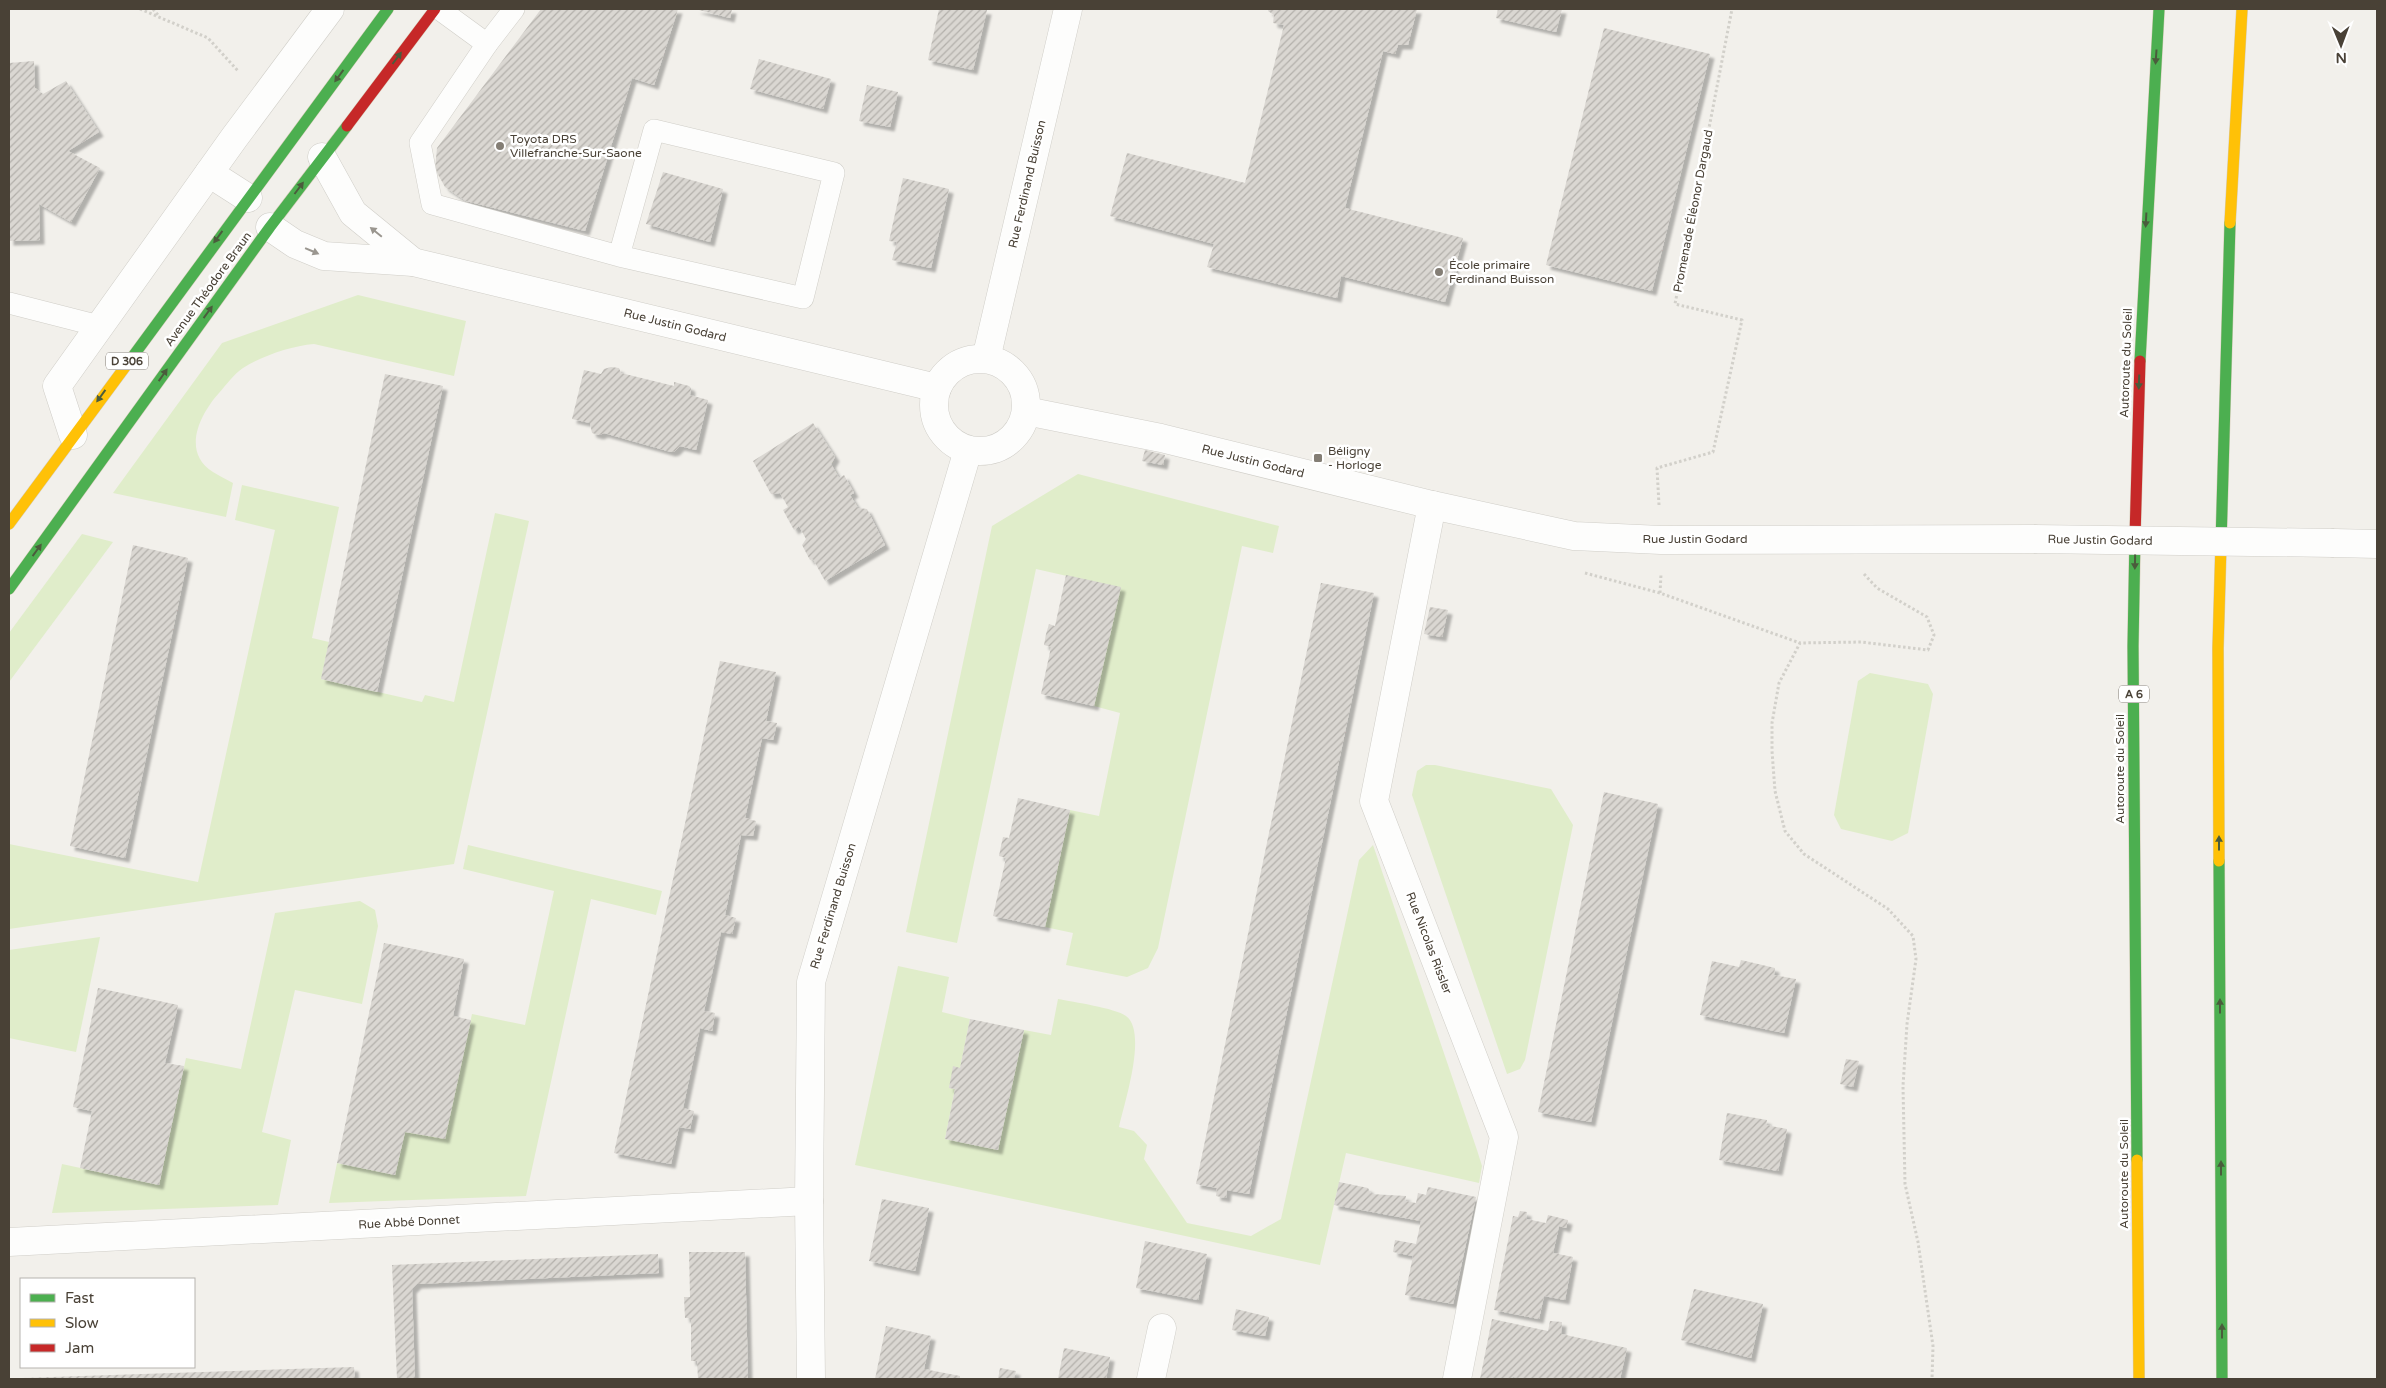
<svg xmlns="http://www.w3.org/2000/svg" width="2386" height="1388" viewBox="0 0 2386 1388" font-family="'Varela Round',sans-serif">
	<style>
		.green { fill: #e0edca }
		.building { fill: url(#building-hatch); filter: url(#shadow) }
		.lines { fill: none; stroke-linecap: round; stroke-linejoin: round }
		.lane-casing { stroke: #d0cec8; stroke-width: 22 }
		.street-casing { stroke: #d0cec8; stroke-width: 29 }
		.fast-casing { stroke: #d5ccb8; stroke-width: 12 }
		.slow-casing { stroke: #d5ccb8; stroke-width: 12 }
		.jam-casing { stroke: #d5ccb8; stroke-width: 12 }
		.path { stroke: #d2d0ca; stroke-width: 3; stroke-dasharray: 2.5 2.5; stroke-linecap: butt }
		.lane { stroke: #fdfdfc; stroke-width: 21 }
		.street { stroke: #fdfdfc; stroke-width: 28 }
		.fast { stroke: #4caf50; stroke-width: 11 }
		.slow { stroke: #ffc107; stroke-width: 11 }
		.jam { stroke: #c62828; stroke-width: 11 }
		.street-bridge-casing { stroke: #d0cec8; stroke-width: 29; stroke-linecap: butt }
		.street-bridge { stroke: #fdfdfc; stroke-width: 28 }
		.oneway { fill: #4a5c3c }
		.oneway2 { fill: #9a968f }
		.poi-dot { fill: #847e75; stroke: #fff; stroke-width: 2 }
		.labels { text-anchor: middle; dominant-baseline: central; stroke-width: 5; stroke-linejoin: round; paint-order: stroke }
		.shield { fill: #fff; stroke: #807a72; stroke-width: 1 }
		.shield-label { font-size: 11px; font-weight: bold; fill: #494136 }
		.poi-label { font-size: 12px; fill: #494136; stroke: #fff; text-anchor: start }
		.street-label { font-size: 12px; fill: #494136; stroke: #fff }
	</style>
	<defs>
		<pattern id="building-hatch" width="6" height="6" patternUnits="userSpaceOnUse" patternTransform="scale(1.25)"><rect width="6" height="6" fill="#dad7d2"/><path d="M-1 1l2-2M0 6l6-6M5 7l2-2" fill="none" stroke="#b3b0ab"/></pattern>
		<filter id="shadow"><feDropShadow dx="4.5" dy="4.5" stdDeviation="1" flood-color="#0004"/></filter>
	</defs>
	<rect width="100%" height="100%" fill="#f2f0eb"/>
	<g class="green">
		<path d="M358,295L466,321L454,376L314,344C291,346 262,356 243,368C234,374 226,385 219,393C200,414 181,452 213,472C219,476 226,479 233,483L226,517L113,493L222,343Z"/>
		<path d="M1078,474L1279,526L1273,553L1242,546L1158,948L1148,968L1127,977L1066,965L1073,933L1045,927L1070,810L1099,816L1120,713L1094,706L1120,588L1036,569L957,943L906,932L992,526Z"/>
		<path d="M242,485L339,507L312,638L329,642L321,679L422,702L425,695L454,702L495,513L529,521L454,864L9,929V844L198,882L275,530L235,520Z"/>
		<path d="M82,534L113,542L9,682V633Z"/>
		<path d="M1870,673L1928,684L1933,694L1908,833L1892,841L1841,829L1834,815L1858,681Z"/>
		<path d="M1426,765H1435L1551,789L1573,825L1525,1060L1520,1069L1507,1074L1412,795L1417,771Z"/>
		<path d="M468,845L662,891L656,915L591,899L526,1196L329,1203L337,1163L395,1175L405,1132L445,1138L472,1014L525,1025L554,891L463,869Z"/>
		<path d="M1373,845L1477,1150L1482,1166L1479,1183L1346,1153L1320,1265L855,1165L898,966L949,977L942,1012L970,1019L960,1068L954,1067L949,1088L955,1089L945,1139L998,1150L1024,1030L1051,1035L1058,999C1073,1002 1115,1008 1126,1016C1148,1032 1124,1104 1119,1127L1134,1131L1147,1145L1144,1159L1187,1223L1251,1236L1281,1219L1359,860Z"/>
		<path d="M360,901L375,910L378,926L362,1004L295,990L262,1132L291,1140L278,1205L52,1213L62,1164L159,1185L186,1058L241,1069L275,913Z"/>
		<path d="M100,937L76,1052L9,1038V950Z"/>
	</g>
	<g class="building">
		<path d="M541,9H678L654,85L632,78L585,231L466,201L445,187L435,169L437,148Z"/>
		<path d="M695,9H732L730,18Z"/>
		<path d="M939,9L987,10L973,70L928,60Z"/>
		<path d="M1269,9H1417L1408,45H1398L1395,54L1383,51L1345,208L1463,238L1445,302L1341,276L1337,298L1207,267L1214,244L1110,216L1127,153L1245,183L1284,25L1273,23L1274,15L1268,11Z"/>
		<path d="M1498,9H1562L1556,32L1496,18Z"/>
		<path d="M1604,28L1710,54L1652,291L1546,265Z"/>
		<path d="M759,59L831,79L823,109L750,89Z"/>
		<path d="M34,61L35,88L43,94L66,81L99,132L68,151L100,168L71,222L39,204L40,240L9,241V63Z"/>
		<path d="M867,85L898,92L890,127L859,121Z"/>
		<path d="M663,172L723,189L710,242L646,224Z"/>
		<path d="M903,178L949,189L931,268L892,260L897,242L889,241Z"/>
		<path d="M611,367L619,368L621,373L674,386V382L689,386L691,388L690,395L708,400L696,450L680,446L675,451L671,452L604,433L599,435L592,433L590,423L572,419L584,370L601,374L604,369Z"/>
		<path d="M385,374L443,386L377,692L321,679Z"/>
		<path d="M813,423L835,457L831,464L839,478L844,475L854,493L850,495L858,508L867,509L885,545L825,581L813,559L810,560L802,545L806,539L799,526L794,530L783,510L788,507L780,493L771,494L753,461Z"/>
		<path d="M1145,450L1165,455L1163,465L1142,461Z"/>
		<path d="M133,545L188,558L125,858L70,846Z"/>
		<path d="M1066,575L1121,587L1094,706L1041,694L1051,647L1044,645L1046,634L1049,624L1055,626Z"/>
		<path d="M1321,583L1374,593L1249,1194L1227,1190L1226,1198L1216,1196L1217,1188L1196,1184Z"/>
		<path d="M1430,607L1448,610L1442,637L1424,634Z"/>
		<path d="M720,661L776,672L766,721L777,723L773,740L762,738L745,818L756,821L753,836L741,835L725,915L736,918L732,934L721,932L704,1011L715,1013L712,1031L700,1028L683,1108L694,1111L690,1129L679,1127L671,1164L614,1153Z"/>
		<path d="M1604,792L1658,804L1591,1122L1538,1112Z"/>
		<path d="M1018,798L1070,810L1045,927L993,916L1006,858L999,856L1001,846L1003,837L1009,838Z"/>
		<path d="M384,943L464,959L453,1016L471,1020L445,1139L405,1132L395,1175L337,1163Z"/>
		<path d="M1741,960L1775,968L1774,975L1796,979L1784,1033L1700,1015L1712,961L1739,967Z"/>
		<path d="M98,988L178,1005L165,1063L184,1066L159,1185L80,1168L92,1111L73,1107Z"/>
		<path d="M970,1019L1024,1030L998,1150L945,1139L955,1089L949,1088L953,1066L960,1068Z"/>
		<path d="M1846,1059L1859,1061L1853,1087L1840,1084Z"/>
		<path d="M1727,1113L1767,1120L1766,1125L1787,1129L1778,1171L1719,1160Z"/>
		<path d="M1339,1182L1368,1188L1371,1194L1406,1196L1405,1201L1416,1203L1418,1193L1426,1195L1428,1187L1476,1197L1453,1304L1405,1295L1413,1256L1393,1252L1395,1240L1416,1244L1421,1221L1334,1205Z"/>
		<path d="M882,1199L929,1208L915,1271L869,1261Z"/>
		<path d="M1520,1211L1527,1212L1526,1219L1546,1223L1548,1215L1568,1220L1566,1228L1559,1226L1553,1253L1573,1257L1565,1300L1544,1296L1539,1319L1494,1310L1513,1216L1518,1217Z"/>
		<path d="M1145,1241L1207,1254L1198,1300L1136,1288Z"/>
		<path d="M689,1252H745L748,1379H698L697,1361H691V1318H685L684,1297H690Z"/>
		<path d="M658,1254L659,1273L417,1284L412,1289L415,1379H397L392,1265Z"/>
		<path d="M1694,1289L1763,1304L1751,1358L1681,1340Z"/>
		<path d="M1236,1309L1269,1317L1265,1336L1232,1330Z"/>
		<path d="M1492,1319L1548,1331L1550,1321L1562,1322L1561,1334L1627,1348L1620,1379H1524L1513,1377L1512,1379H1480Z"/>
		<path d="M886,1326L931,1336L924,1369L960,1376V1379H875Z"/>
		<path d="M1064,1348L1110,1357L1106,1379H1058Z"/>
		<path d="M354,1367L355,1379H22V1378Z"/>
		<path d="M1000,1368L1016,1371L1014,1379H998Z"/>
	</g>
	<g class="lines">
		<g class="lane-casing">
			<g id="lane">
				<path d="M439,9L487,44L514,9"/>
				<path d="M487,44L420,143L432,204L619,256L803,298L834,173L654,130L619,256"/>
				<path d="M9,303L99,326"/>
			</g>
		</g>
		<g class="street-casing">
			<g id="street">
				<path d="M322,157L353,213L413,262"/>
				<path d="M209,173L248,198"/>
				<path d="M270,227L295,244L324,256L413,262L937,388"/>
				<path d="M986,359L1068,9"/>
				<circle cx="980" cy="405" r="46"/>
				<path d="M1026,411L1161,438L1432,505L1574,536L1661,540L2034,539"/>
				<path d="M73,435L57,386L234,138L330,9"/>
				<path d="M1432,505L1374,801L1504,1137L1457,1379"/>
				<path d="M2334,543L2377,544"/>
				<path d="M9,1242L809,1201"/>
				<path d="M811,1379L809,1201L811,982L968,450"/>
				<path d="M1151,1379L1162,1328"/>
			</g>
		</g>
		<g class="fast-casing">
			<g id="fast">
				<path d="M2140,361L2159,9"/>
				<path d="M128,363L388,9"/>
				<path d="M2135,537L2133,646L2137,1160"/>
				<path d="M2221,544L2230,223"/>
				<path d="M9,589L270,227L347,126"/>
				<path d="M2219,861L2222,1379"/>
			</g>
		</g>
		<g class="slow-casing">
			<g id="slow">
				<path d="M2230,223L2242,9"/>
				<path d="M9,524L128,363"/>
				<path d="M2219,861L2218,648L2221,544"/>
				<path d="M2137,1160L2139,1379"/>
			</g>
		</g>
		<g class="jam-casing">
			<g id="jam">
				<path d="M347,126L435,9"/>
				<path d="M2135,537L2140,361"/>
			</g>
		</g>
		<g class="path">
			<path d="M140,9L208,38L239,72"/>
			<path d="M153,9L158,15"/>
			<path d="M1659,505L1657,468L1713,452L1742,320L1675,304L1732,9"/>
			<path d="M1585,573L1660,593L1800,643"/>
			<path d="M1864,574L1877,588L1927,617L1934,635L1928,650L1861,642L1800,643L1779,683L1772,723V751L1775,791L1785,831L1804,854L1888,909L1913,936L1916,959L1907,1024L1903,1086L1905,1184L1918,1242L1933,1346L1932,1379"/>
			<path d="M1660,593L1661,574"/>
		</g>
		<use href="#lane" class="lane"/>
		<use href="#street" class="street"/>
		<use href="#fast" class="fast"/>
		<use href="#slow" class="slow"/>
		<use href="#jam" class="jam"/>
		<g class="street-bridge-casing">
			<path id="street-bridge" d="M2034,539L2334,543"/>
		</g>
		<use href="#street-bridge" class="street-bridge"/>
	</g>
	<defs><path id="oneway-solid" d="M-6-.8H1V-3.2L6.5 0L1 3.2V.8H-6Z" transform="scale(1.25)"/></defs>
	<g class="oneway">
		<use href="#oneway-solid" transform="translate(2156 57) rotate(94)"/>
		<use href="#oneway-solid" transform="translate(397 58) rotate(-53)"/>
		<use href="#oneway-solid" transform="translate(339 76) rotate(126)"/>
		<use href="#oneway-solid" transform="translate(299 188) rotate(-53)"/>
		<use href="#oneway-solid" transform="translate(2146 220) rotate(93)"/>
		<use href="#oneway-solid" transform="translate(218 237) rotate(126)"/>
		<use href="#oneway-solid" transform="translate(208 312) rotate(-54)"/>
		<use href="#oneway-solid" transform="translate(163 375) rotate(-55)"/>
		<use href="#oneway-solid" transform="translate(2139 382) rotate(92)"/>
		<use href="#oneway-solid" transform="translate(101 396) rotate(126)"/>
		<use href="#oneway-solid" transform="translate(37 550) rotate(-54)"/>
		<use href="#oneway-solid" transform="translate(2135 562) rotate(91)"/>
		<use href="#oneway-solid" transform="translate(2219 843) rotate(-90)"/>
		<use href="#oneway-solid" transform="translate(2220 1006) rotate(-90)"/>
		<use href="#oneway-solid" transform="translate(2221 1168) rotate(-90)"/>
		<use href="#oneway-solid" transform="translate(2222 1331) rotate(-90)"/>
	</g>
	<g class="oneway2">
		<use href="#oneway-solid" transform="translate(376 232) rotate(-141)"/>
		<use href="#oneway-solid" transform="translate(312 251) rotate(23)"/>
	</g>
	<g class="poi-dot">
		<circle cx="500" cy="146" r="5"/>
		<circle cx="1439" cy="272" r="5"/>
		<rect x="1313" y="453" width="10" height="10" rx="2.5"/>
	</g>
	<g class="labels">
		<g class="shield">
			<rect x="106" y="352.5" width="42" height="17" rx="4"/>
			<rect x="2119" y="685.5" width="30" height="17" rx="4"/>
		</g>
		<g class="shield-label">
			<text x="127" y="361">D 306</text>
			<text x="2134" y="694">A 6</text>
		</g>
		<g class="poi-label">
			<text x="510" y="139">Toyota DRS<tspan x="510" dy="14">Villefranche-Sur-Saone</tspan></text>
			<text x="1449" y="265">École primaire<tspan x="1449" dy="14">Ferdinand Buisson</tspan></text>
			<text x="1328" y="451">Béligny<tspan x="1328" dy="14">- Horloge</tspan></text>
		</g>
		<g class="street-label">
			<text transform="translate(1027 184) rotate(-77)">Rue Ferdinand Buisson</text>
			<text transform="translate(1693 211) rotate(-79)">Promenade Éléonor Dargaud</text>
			<text transform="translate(208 289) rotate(-54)">Avenue Théodore Braun</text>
			<text transform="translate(675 325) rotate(14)">Rue Justin Godard</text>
			<text transform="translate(2126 363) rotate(-88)">Autoroute du Soleil</text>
			<text transform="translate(1253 461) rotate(14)">Rue Justin Godard</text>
			<text x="1695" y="539">Rue Justin Godard</text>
			<text transform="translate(2100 540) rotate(1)">Rue Justin Godard</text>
			<text transform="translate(2120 769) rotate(-90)">Autoroute du Soleil</text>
			<text transform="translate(833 906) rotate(-73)">Rue Ferdinand Buisson</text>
			<text transform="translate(1429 943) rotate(69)">Rue Nicolas Rissler</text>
			<text transform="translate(2124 1174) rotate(-90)">Autoroute du Soleil</text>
			<text transform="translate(409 1222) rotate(-3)">Rue Abbé Donnet</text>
		</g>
	</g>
	<rect width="2386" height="1388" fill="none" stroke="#494136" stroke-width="20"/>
	<rect x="20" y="1278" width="175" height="90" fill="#ffffff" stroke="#b6b3af"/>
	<rect x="30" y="1294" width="25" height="8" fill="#4caf50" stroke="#b6b3af"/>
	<text x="65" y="1303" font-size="15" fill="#494136">Fast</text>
	<rect x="30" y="1319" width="25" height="8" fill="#ffc107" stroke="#b6b3af"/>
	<text x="65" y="1328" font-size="15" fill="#494136">Slow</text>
	<rect x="30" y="1344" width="25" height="8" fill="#c62828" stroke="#b6b3af"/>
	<text x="65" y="1353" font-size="15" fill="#494136">Jam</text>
	<g transform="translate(2341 45) rotate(179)" stroke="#ffffff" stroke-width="4" paint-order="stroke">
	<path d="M0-4L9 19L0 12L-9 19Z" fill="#494136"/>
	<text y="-8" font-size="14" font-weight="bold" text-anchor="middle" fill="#494136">N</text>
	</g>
</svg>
